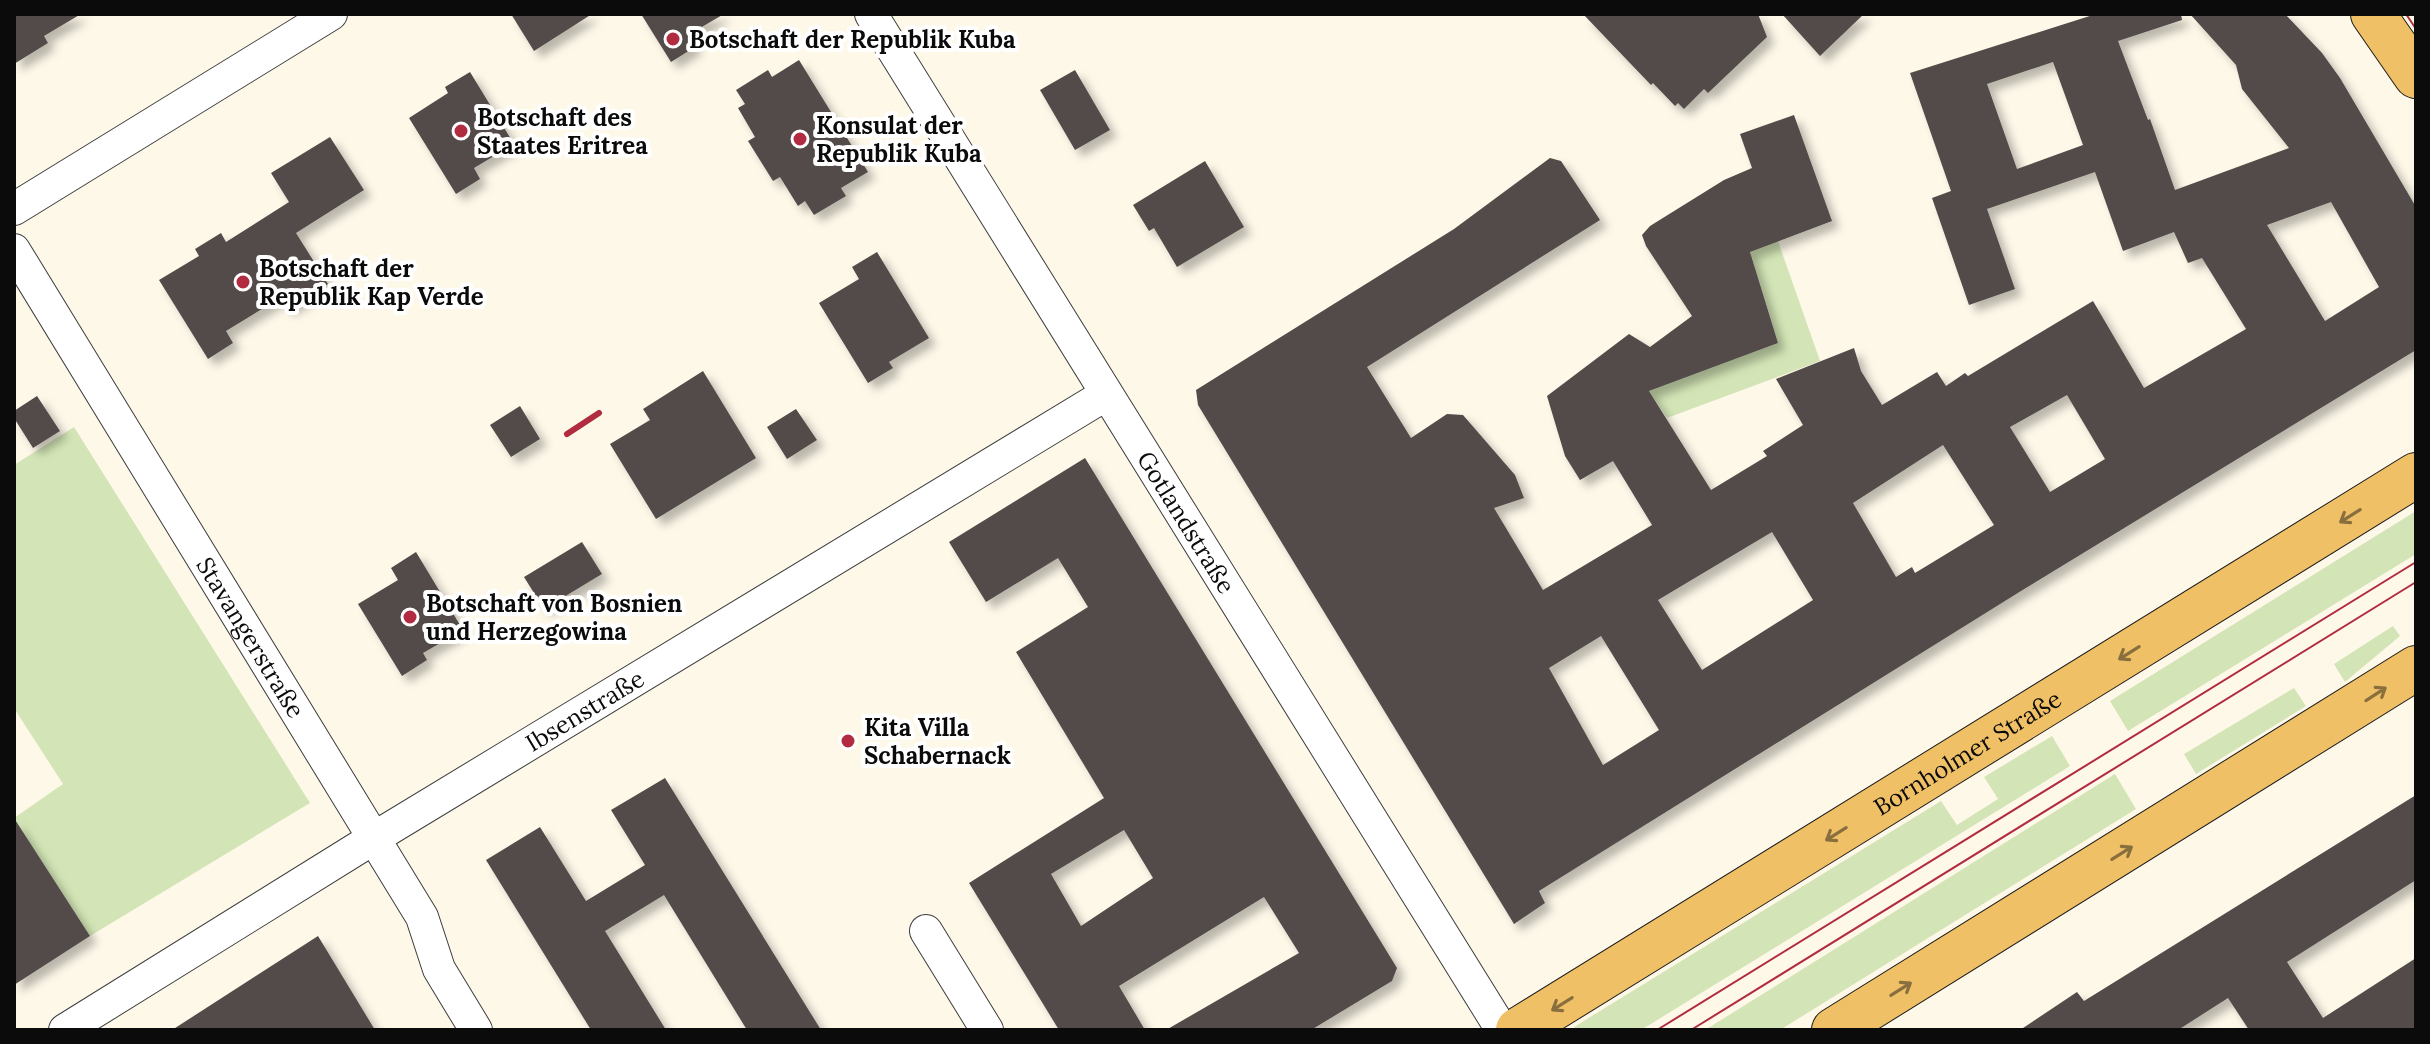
<svg xmlns="http://www.w3.org/2000/svg" width="2430" height="1044" viewBox="0 0 2430 1044" font-family="Lora,serif">
	<style>
		.green { fill: #d3e5b6 }
		.building { fill: #524b48; fill-rule: evenodd; filter: url(#shadow) }
		.lines { fill: none; stroke-linecap: round; stroke-linejoin: round }
		.minor-casing { stroke: #3e3e3e; stroke-width: 34 }
		.primary-casing { stroke: #1c1c1c; stroke-width: 46 }
		.minor { stroke: #fff; stroke-width: 32 }
		.primary { stroke: #f0c067; stroke-width: 44 }
		.tram { stroke: #b12c40; stroke-width: 2 }
		.rail { stroke: #b12c40; stroke-width: 6 }
		.oneway { stroke: #896f3e }
		.poi-dot { fill: #b12c40; stroke: #fff; stroke-width: 3 }
		.labels { text-anchor: middle; dominant-baseline: central; stroke-width: 8; stroke-linejoin: round; paint-order: stroke }
		.poi-label { font-size: 24px; font-weight: bold; fill: #0b0b0b; stroke: #fff; text-anchor: start }
		.street-label { font-size: 24px; fill: #0b0b0b; stroke: #fff }
	</style>
	<defs>
		<filter id="shadow"><feDropShadow dx="7" dy="7" stdDeviation="4" flood-color="#0004"/></filter>
	</defs>
	<rect width="100%" height="100%" fill="#fef8e9"/>
	<g class="green">
		<path d="M1778,241L1820,361L1667,418L1649,391L1778,343L1750,252Z"/>
		<path d="M74,427L310,803L90,936L14,818L63,784L14,708V465Z"/>
		<path d="M2416,511V554L2128,731L2110,701Z"/>
		<path d="M2393,626L2400,636L2345,682L2334,664Z"/>
		<path d="M2294,688L2306,706L2196,774L2184,754Z"/>
		<path d="M2052,736L2070,766L1641,1030H1576L1574,1027L1941,801L1957,825L1998,799L1984,777Z"/>
		<path d="M2115,774L2136,809L1780,1030H1705Z"/>
	</g>
	<g class="building">
		<path d="M14,14H81L44,36L48,43L14,64Z"/>
		<path d="M511,14H592L534,51Z"/>
		<path d="M641,14H724L688,35L695,47L671,62Z"/>
		<path d="M1583,14H1758L1767,37L1708,93L1704,89L1684,109L1678,103L1675,106L1653,83L1651,85Z"/>
		<path d="M1782,14H1864L1820,56Z"/>
		<path d="M2096,14H2181L2182,20L2118,41L2148,120L2150,119L2175,190L2289,148L2242,89L2236,65L2190,14H2285L2322,53L2340,78L2416,207V350L2021,591L1539,891L1545,903L1514,924L1198,405L1196,390L1454,229L1550,158L1561,161L1600,220L1367,367L1411,438L1447,414L1463,415L1515,475L1524,498L1494,508L1543,590L1652,525L1613,461L1580,480L1565,456L1547,396L1629,334L1650,347L1692,316L1646,246L1642,235L1650,226L1724,180L1752,168L1740,134L1794,115L1832,221L1750,252L1778,343L1649,391L1711,490L1767,456L1763,451L1803,425L1776,379L1854,348L1861,371L1882,405L1937,372L1946,386L1965,373L1968,376L2093,301L2144,388L2246,329L2202,258L2188,263L2174,232L2123,251L2095,172L1987,209L2015,289L1969,305L1932,198L1951,191L1910,73ZM2053,62L2083,145L2017,169L1987,84ZM2331,202L2379,287L2325,321L2267,225ZM2067,395L2105,459L2050,492L2010,427ZM1943,445L1994,525L1915,573L1912,567L1896,577L1853,503ZM1772,532L1813,600L1702,670L1658,600ZM1601,636L1659,730L1603,765L1549,668Z"/>
		<path d="M799,60L868,172L841,188L846,196L814,215L805,201L798,206L780,177L773,181L748,141L755,137L738,108L745,104L736,90L768,70L772,77Z"/>
		<path d="M1075,70L1110,130L1075,150L1040,90Z"/>
		<path d="M470,72L514,144L474,168L480,179L456,194L409,118L448,93L445,87Z"/>
		<path d="M330,137L364,190L296,233L328,284L287,309L280,298L226,331L233,343L208,359L159,280L199,256L195,249L221,233L226,242L289,202L271,173Z"/>
		<path d="M1205,161L1244,227L1177,267L1154,228L1149,231L1133,205Z"/>
		<path d="M877,252L929,338L889,362L893,368L868,383L819,303L859,279L852,267Z"/>
		<path d="M703,371L756,458L656,519L610,444L650,420L643,409Z"/>
		<path d="M37,396L60,431L33,448L14,418V411Z"/>
		<path d="M520,406L540,439L511,457L490,425Z"/>
		<path d="M796,409L817,440L787,459L767,427Z"/>
		<path d="M1085,458L1397,968L1392,981L1311,1030H1166L1299,953L1264,897L1119,986L1145,1030H1059L969,883L1104,798L1016,652L1088,607L1058,558L986,602L949,542ZM1124,830L1153,878L1081,926L1051,874Z"/>
		<path d="M582,542L602,574L544,609L524,577Z"/>
		<path d="M416,552L463,630L423,653L427,660L402,676L358,604L398,580L391,568Z"/>
		<path d="M665,778L821,1030H747L664,895L605,931L666,1030H591L486,860L540,827L586,901L645,865L611,810Z"/>
		<path d="M2416,795V880L2287,962L2323,1018L2416,958V1030H2249L2228,998L2178,1030H2020L2077,992L2084,1001Z"/>
		<path d="M14,818L90,936L14,985Z"/>
		<path d="M318,936L375,1030H172Z"/>
	</g>
	<g class="lines">
		<g class="minor-casing">
			<g id="minor">
				<path id="s1" d="M871,14L1502,1030"/>
				<path d="M14,209L331,14"/>
				<path id="s2" d="M14,250L422,917L439,969L476,1030"/>
				<path d="M926,931L987,1030"/>
				<path id="s3" d="M65,1030L374,838L1105,395"/>
			</g>
		</g>
		<g class="primary-casing">
			<g id="primary">
				<path d="M2373,14L2416,76"/>
				<path id="s4" d="M1518,1030L2416,475"/>
				<path d="M1834,1030L2416,668"/>
			</g>
		</g>
		<use href="#minor" class="minor"/>
		<use href="#primary" class="primary"/>
		<g class="tram">
			<path d="M2406,14L2416,29"/>
			<path d="M1657,1030L2416,562"/>
			<path d="M1691,1030L2416,582"/>
		</g>
		<path class="rail" d="M567,434L599,413"/>
	</g>
	<defs><path id="oneway-shaft" d="M-6 0H5M1.5-3L5.5 0L1.5 3" fill="none" stroke-width="1.6" stroke-linecap="round" stroke-linejoin="round" transform="scale(2)"/></defs>
	<g class="oneway">
		<use href="#oneway-shaft" transform="translate(2350 516) rotate(148)"/>
		<use href="#oneway-shaft" transform="translate(2129 653) rotate(148)"/>
		<use href="#oneway-shaft" transform="translate(2376 694) rotate(-33)"/>
		<use href="#oneway-shaft" transform="translate(1836 834) rotate(148)"/>
		<use href="#oneway-shaft" transform="translate(2122 853) rotate(-32)"/>
		<use href="#oneway-shaft" transform="translate(1901 989) rotate(-32)"/>
		<use href="#oneway-shaft" transform="translate(1562 1004) rotate(148)"/>
	</g>
	<g class="poi-dot">
		<circle cx="673" cy="39" r="8"/>
		<circle cx="461" cy="131" r="8"/>
		<circle cx="800" cy="139" r="8"/>
		<circle cx="243" cy="282" r="8"/>
		<circle cx="410" cy="617" r="8"/>
		<circle cx="848" cy="741" r="8"/>
	</g>
	<g class="labels">
		<g class="poi-label">
			<text x="689" y="39">Botschaft der Republik Kuba</text>
			<text x="477" y="117">Botschaft des<tspan x="477" dy="28">Staates Eritrea</tspan></text>
			<text x="816" y="125">Konsulat der<tspan x="816" dy="28">Republik Kuba</tspan></text>
			<text x="259" y="268">Botschaft der<tspan x="259" dy="28">Republik Kap Verde</tspan></text>
			<text x="426" y="603">Botschaft von Bosnien<tspan x="426" dy="28">und Herzegowina</tspan></text>
			<text x="864" y="727">Kita Villa<tspan x="864" dy="28">Schabernack</tspan></text>
		</g>
		<g class="street-label">
			<text stroke="none"><textPath href="#s1" startOffset="598">Gotlandstraße</textPath></text>
			<text stroke="none"><textPath href="#s2" startOffset="454">Stavangerstraße</textPath></text>
			<text stroke="none"><textPath href="#s3" startOffset="610">Ibsenstraße</textPath></text>
			<text stroke="none"><textPath href="#s4" startOffset="528">Bornholmer Straße</textPath></text>
		</g>
	</g>
	<rect width="2430" height="1044" fill="none" stroke="#0b0b0b" stroke-width="32"/>
</svg>
